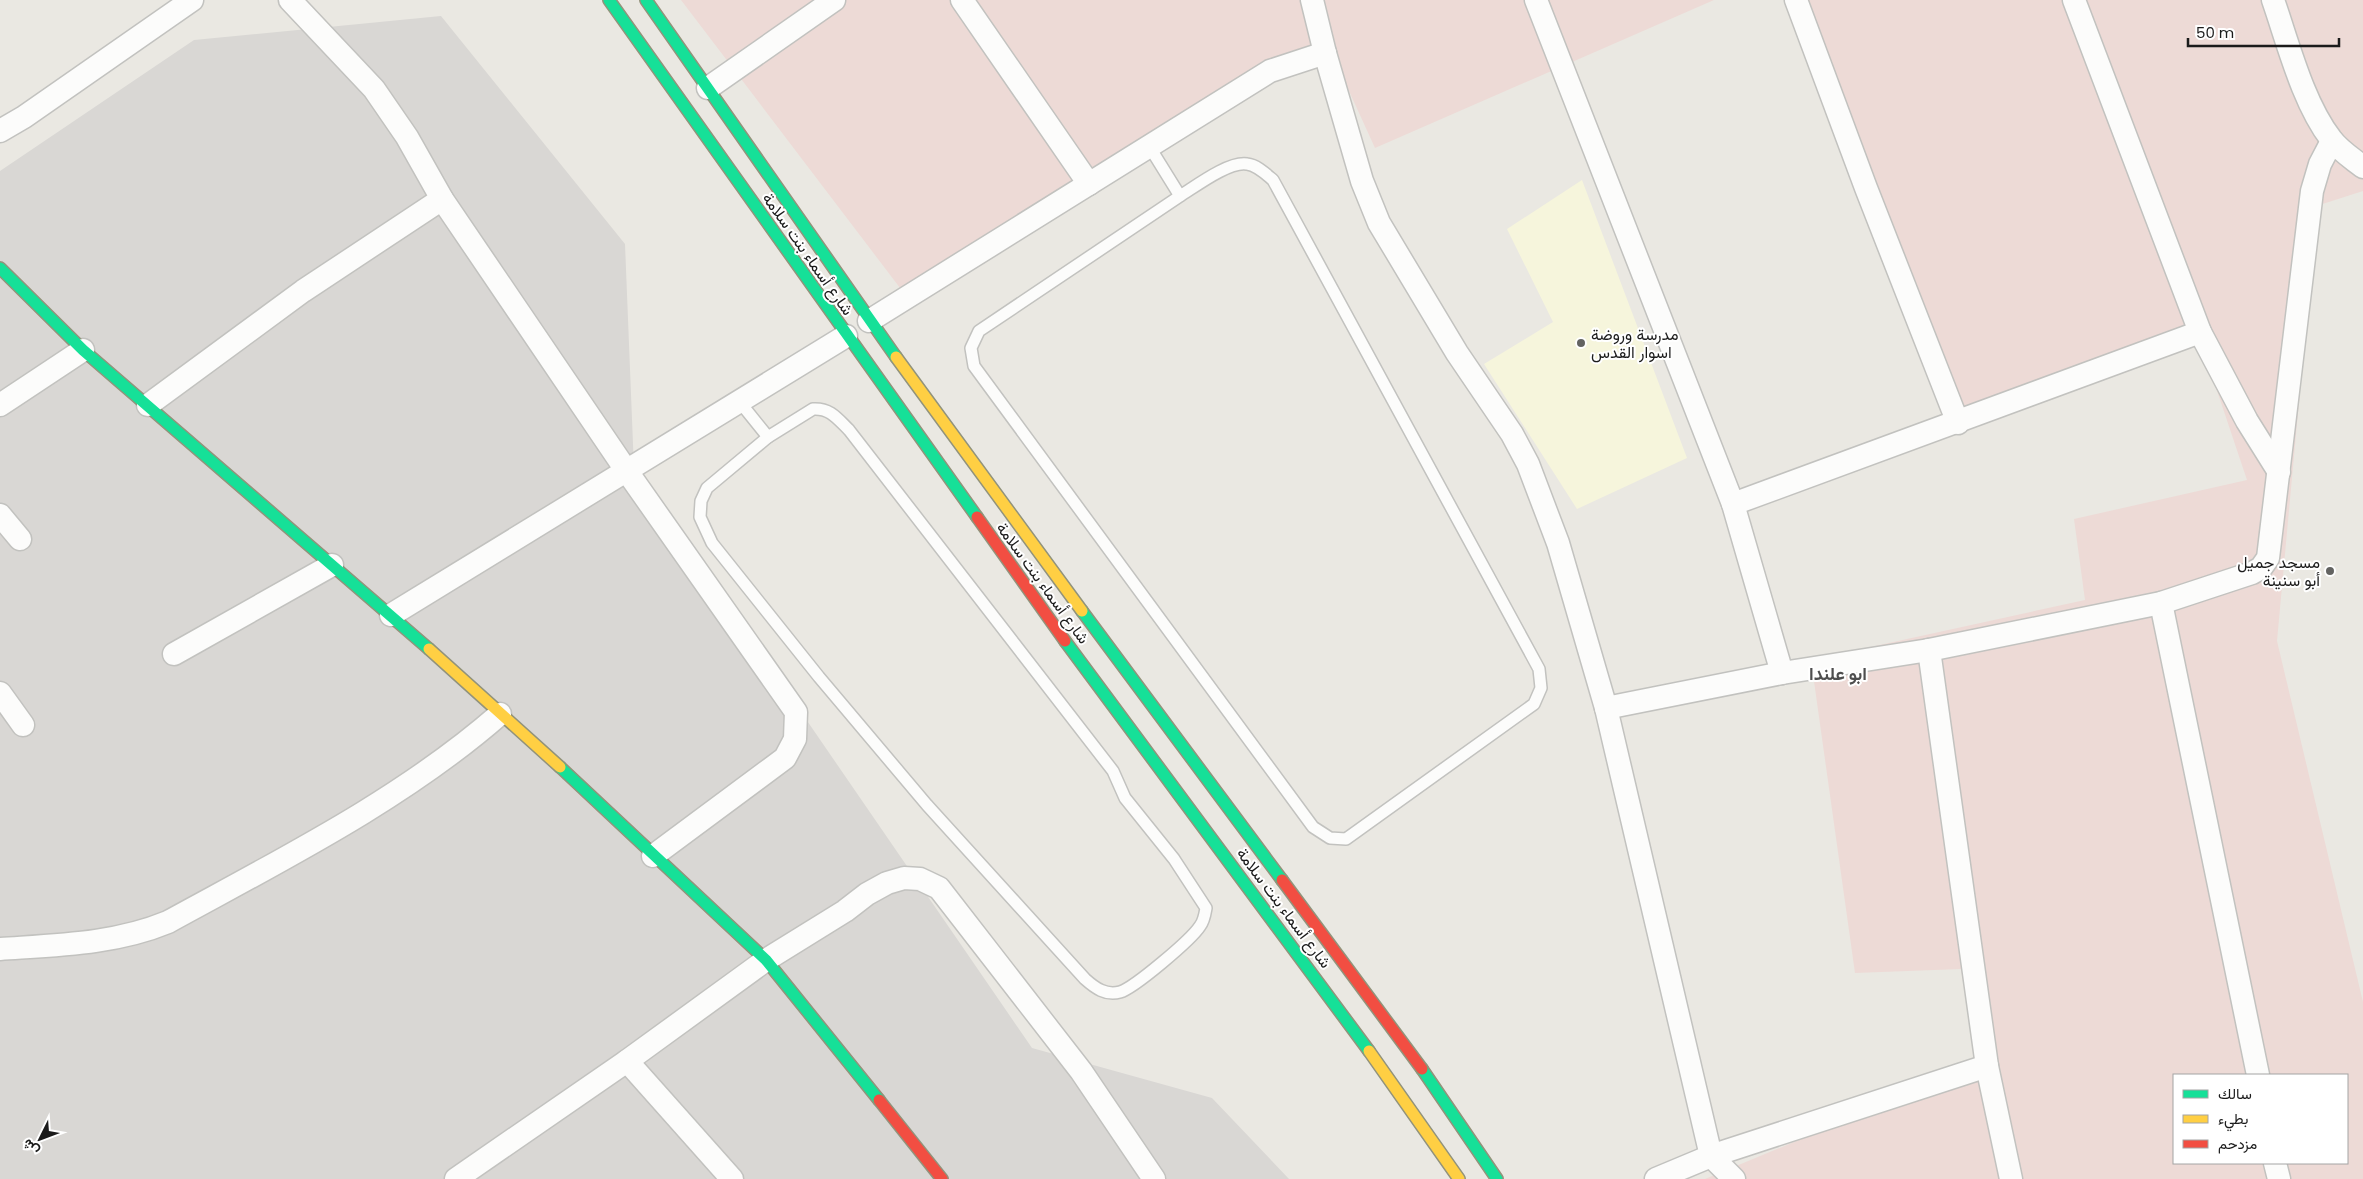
<svg xmlns="http://www.w3.org/2000/svg" width="2363" height="1179" viewBox="0 0 2363 1179" font-family="Poppins,Vazirmatn,sans-serif">
	<style>
		.residential { fill: #d9d7d4 }
		.commercial { fill: #eddad6; fill-rule: evenodd }
		.education { fill: #f6f5dc }
		.lines { fill: none; stroke-linecap: round; stroke-linejoin: round }
		.lane-casing { stroke: #c2c2bf; stroke-width: 14 }
		.street-casing { stroke: #c2c2bf; stroke-width: 25 }
		.fast-casing { stroke: #92937b; stroke-width: 14 }
		.slow-casing { stroke: #92937b; stroke-width: 14 }
		.jam-casing { stroke: #92937b; stroke-width: 14 }
		.lane { stroke: #fcfcfb; stroke-width: 11 }
		.street { stroke: #fcfcfb; stroke-width: 22 }
		.fast { stroke: #16e098; stroke-width: 11 }
		.slow { stroke: #ffcf43; stroke-width: 11 }
		.jam { stroke: #f24e42; stroke-width: 11 }
		.poi-dot { fill: #636361; stroke: #fff; stroke-width: 2 }
		.labels { text-anchor: middle; dominant-baseline: central; stroke-width: 4; stroke-linejoin: round; paint-order: stroke }
		.street-label { font-size: 16px; fill: #1b1b1b; stroke: #fff }
		.poi-label { font-size: 16px; fill: #1b1b1b; stroke: #fff; text-anchor: start }
		.neighbourhood-label { font-size: 18px; font-weight: bold; fill: #4e4e4e; stroke: #fff }
	</style>
	<rect width="100%" height="100%" fill="#eae8e2"/>
	<path class="residential" d="M441,16L625,244L634,469L1032,1048L1212,1098L1289,1179H0V171L194,40Z"/>
	<g class="commercial">
		<path d="M681,0H1714L1375,148L1324,36L913,305Z"/>
		<path d="M1790,0H2363V191L2307,209L2303,358L2277,641L2363,1002V1179H1705L1977,1066L1961,969L1855,973L1811,660L2085,600L2074,519L2247,480L2197,331L1958,420ZM2174,1075H2347V1163H2174Z"/>
	</g>
	<path class="education" d="M1582,180L1687,458L1577,509L1484,364L1553,322L1507,229Z"/>
	<g class="lines">
		<g class="lane-casing">
			<g id="lane">
				<path d="M1149,146L1180,196C1196,186 1229,161 1247,164C1257,165 1266,174 1273,180L1539,669L1541,688L1534,704L1346,839L1330,838L1313,827L974,366L971,348L979,331L1180,196"/>
				<path d="M739,401L768,437"/>
				<path d="M813,409C830,408 837,418 849,430L1113,771L1125,798L1174,859L1206,908C1205,914 1204,921 1200,926C1191,940 1134,988 1120,992C1106,996 1095,988 1085,979L927,805L819,677L712,543L700,517L701,501L707,488L768,437Z"/>
			</g>
		</g>
		<g class="street-casing">
			<g id="street">
				<path d="M290,0L374,89L407,137L442,199L626,470L796,712L795,739L785,758L653,856"/>
				<path d="M962,0L1089,184"/>
				<path d="M1312,0L1325,53L1362,181L1379,223L1457,353L1512,434L1528,464L1558,543L1606,708L1711,1156L1734,1179"/>
				<path d="M1536,0L1733,504L1782,673"/>
				<path d="M1796,0L1866,188L1958,423"/>
				<path d="M2074,0L2200,332L2247,421L2279,472"/>
				<path d="M2273,0C2288,43 2303,103 2331,139C2339,150 2353,159 2363,167"/>
				<path d="M708,88L834,0"/>
				<path d="M0,131L24,117L192,0"/>
				<path d="M869,321L1270,71L1325,53"/>
				<path d="M0,405L83,350"/>
				<path d="M148,405L303,291L442,199"/>
				<path d="M1733,504L2200,332"/>
				<path d="M0,515L20,539"/>
				<path d="M2161,603L2258,1075"/>
				<path d="M391,615L846,336"/>
				<path d="M1929,650L1987,1066L2011,1179"/>
				<path d="M174,654L332,565"/>
				<path d="M0,693L23,725"/>
				<path d="M1606,708L1782,673L1929,650L2161,603L2252,573L2261,568L2268,558L2312,191L2320,164L2332,141"/>
				<path d="M0,949C58,945 115,944 168,922C281,860 403,799 500,714"/>
				<path d="M627,1061L732,1179"/>
				<path d="M2275,1163L2279,1179"/>
				<path d="M456,1179L627,1061L766,960L845,911L867,894L887,883L904,878L920,879L939,888L1081,1071L1154,1179"/>
				<path d="M1656,1179L1711,1156L1987,1066"/>
			</g>
		</g>
		<g class="fast-casing">
			<g id="fast">
				<path d="M609,0L977,517"/>
				<path d="M646,0L896,357"/>
				<path d="M0,268L83,350L429,649"/>
				<path d="M1082,611L1282,880"/>
				<path d="M1065,641L1369,1051"/>
				<path d="M560,767L766,960L879,1100"/>
				<path d="M1422,1069L1497,1179"/>
			</g>
		</g>
		<g class="slow-casing">
			<g id="slow">
				<path d="M896,357L1082,611"/>
				<path d="M429,649L560,767"/>
				<path d="M1369,1051L1459,1179"/>
			</g>
		</g>
		<g class="jam-casing">
			<g id="jam">
				<path d="M977,517L1065,641"/>
				<path d="M1282,880L1422,1069"/>
				<path d="M879,1100L942,1179"/>
			</g>
		</g>
		<use href="#lane" class="lane"/>
		<use href="#street" class="street"/>
		<use href="#fast" class="fast"/>
		<use href="#slow" class="slow"/>
		<use href="#jam" class="jam"/>
	</g>
	<g class="poi-dot">
		<circle cx="1581" cy="343" r="5"/>
		<circle cx="2330" cy="571" r="5"/>
	</g>
	<g class="labels">
		<g class="street-label">
			<text transform="translate(808 254) rotate(55)">شارع أسماء بنت سلامة</text>
			<text transform="translate(1043 583) rotate(54)">شارع أسماء بنت سلامة</text>
			<text transform="translate(1284 908) rotate(53)">شارع أسماء بنت سلامة</text>
		</g>
		<g class="poi-label">
			<text x="1591" y="334">مدرسة وروضة<tspan x="1591" dy="18">اسوار القدس</tspan></text>
			<text x="2320" y="562" text-anchor="end">مسجد جميل<tspan x="2320" dy="18">أبو سنينة</tspan></text>
		</g>
		<g class="neighbourhood-label">
			<text x="1838" y="673">ابو علندا</text>
		</g>
	</g>
	<rect x="2173" y="1074" width="175" height="90" fill="#ffffff" stroke="#a4a4a4"/>
	<rect x="2183" y="1090" width="25" height="8" fill="#16e098" stroke="#a4a4a4"/>
	<text x="2218" y="1099" font-size="15" fill="#1b1b1b">سالك</text>
	<rect x="2183" y="1115" width="25" height="8" fill="#ffcf43" stroke="#a4a4a4"/>
	<text x="2218" y="1124" font-size="15" fill="#1b1b1b">بطيء</text>
	<rect x="2183" y="1140" width="25" height="8" fill="#f24e42" stroke="#a4a4a4"/>
	<text x="2218" y="1149" font-size="15" fill="#1b1b1b">مزدحم</text>
	<g transform="translate(40 1139) rotate(228)" stroke="#ffffff" stroke-width="4" paint-order="stroke">
	<path d="M0-4L9 19L0 12L-9 19Z" fill="#1b1b1b"/>
	<text y="-8" font-size="14" font-weight="bold" text-anchor="middle" fill="#1b1b1b">ش</text>
	</g>
	<path d="M2188 38v8h151v-8" fill="none" stroke="#1b1b1b" stroke-width="2.5"/>
	<text x="2196" y="38" font-size="15" fill="#1b1b1b" stroke="#ffffff" stroke-width="4" paint-order="stroke">50 m</text>
</svg>
